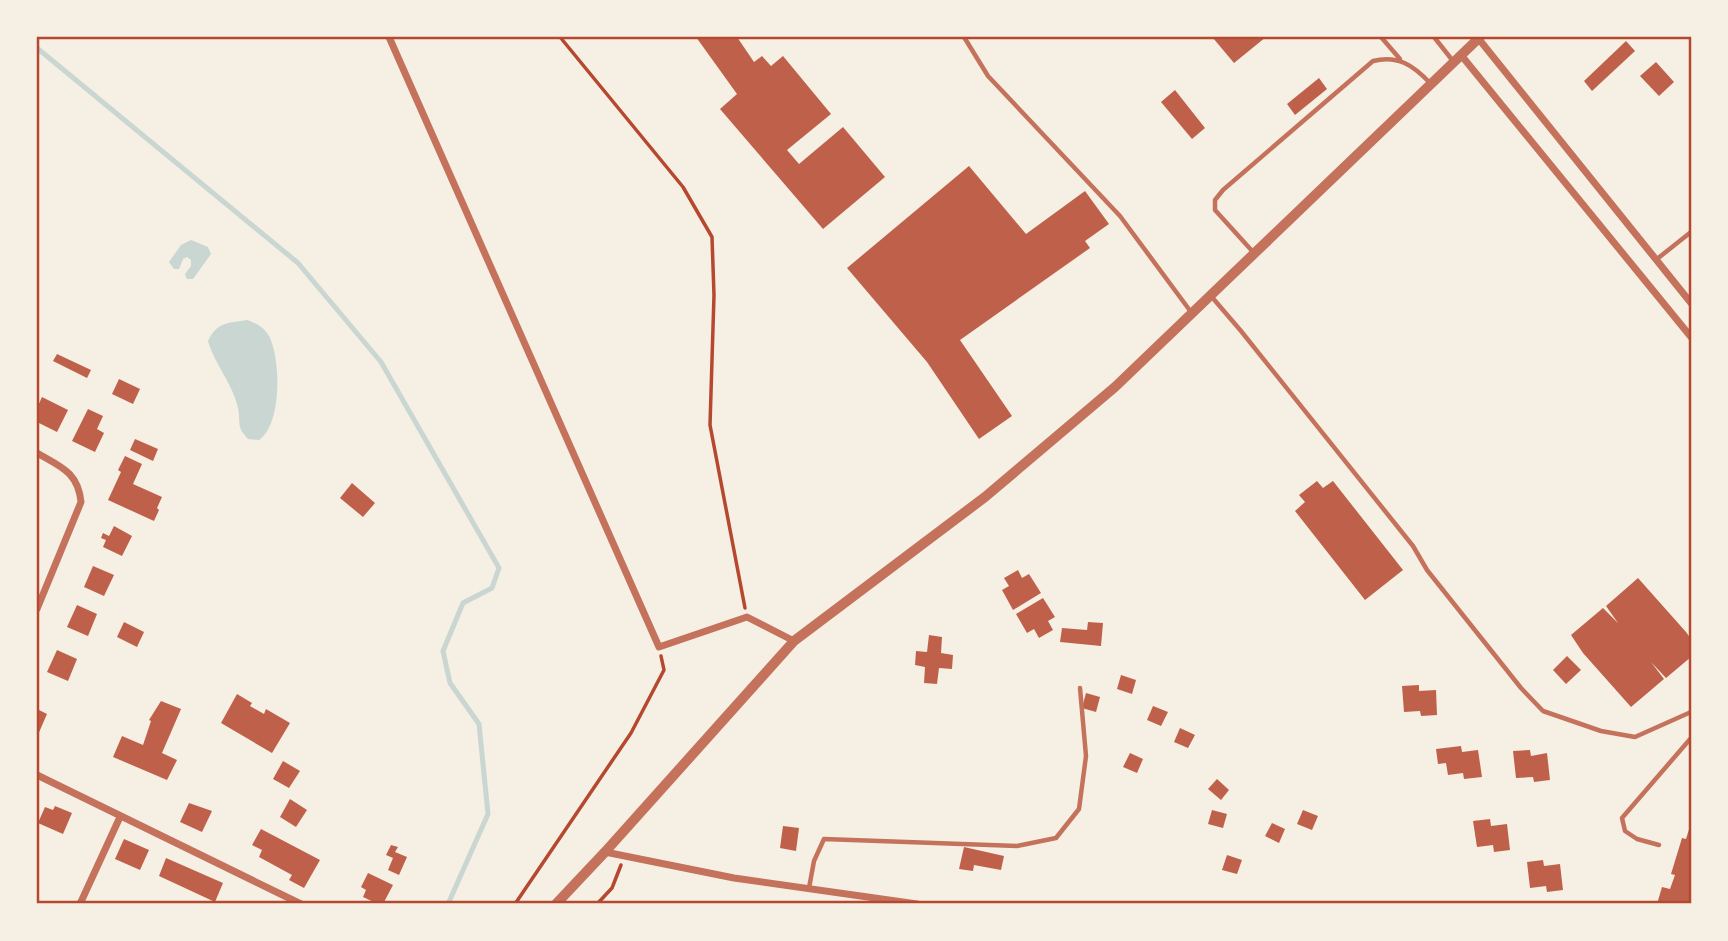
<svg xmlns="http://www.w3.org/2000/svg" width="1728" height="941" viewBox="0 0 1728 941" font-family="'Fira Sans',sans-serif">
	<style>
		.water { fill: #c9d6d2 }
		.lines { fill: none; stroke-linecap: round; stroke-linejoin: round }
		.stream { stroke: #c9d6d2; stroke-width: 5 }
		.building { fill: #bf614a }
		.path { stroke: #b5482f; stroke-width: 3.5 }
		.service { stroke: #c5725c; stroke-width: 4.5 }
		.minor { stroke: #c5725c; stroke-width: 7 }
		.tertiary { stroke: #c5725c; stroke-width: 10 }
		.neatline { fill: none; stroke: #b5482f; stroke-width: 2.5 }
	</style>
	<rect width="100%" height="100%" fill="#f6efe4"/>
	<g class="water">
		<path d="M191,240L208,247L211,254L193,279H187L185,274L191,266V260L187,257L183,259L179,269H174L169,262L181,245Z"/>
		<path d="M247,320C256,323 264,327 269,336C281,359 282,425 259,440L248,439C236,426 241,424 238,408C233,384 215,365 208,341C217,322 228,323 247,320Z"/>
	</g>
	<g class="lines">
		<path class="stream" d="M37,48L298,263L381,362L499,568L492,588L463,603L443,651L450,683L479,724L488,814L448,904"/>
	</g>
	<g class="building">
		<path d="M696,37H737L754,62L762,56L771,66L783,56L831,114L787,150L799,164L843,127L885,177L823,229L720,109L737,94Z"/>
		<path d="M1214,37H1266L1234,63L1213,38Z"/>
		<path d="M1626,41L1635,51L1592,91L1584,81Z"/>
		<path d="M1656,62L1674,82L1659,96L1640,76Z"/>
		<path d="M1319,78L1327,89L1295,115L1287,104Z"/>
		<path d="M1175,90L1205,128L1192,139L1161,102Z"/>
		<path d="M969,166L1026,234L1085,191L1109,224L1085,241L1090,248L960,340L1012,416L979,439L927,362L847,268Z"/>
		<path d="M57,354L91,370L87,378L53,361Z"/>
		<path d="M119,379L140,389L133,404L112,394Z"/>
		<path d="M42,397L68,410L57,432L37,422V408Z"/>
		<path d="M88,409L103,416L97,429L104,433L95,452L72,441Z"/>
		<path d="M135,439L158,449L153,461L130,450Z"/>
		<path d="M125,456L142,464L133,484L162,497L157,508L159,510L154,521L108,500L121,472L118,470Z"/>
		<path d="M1317,481L1323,488L1333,481L1403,570L1365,600L1295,511L1305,502L1299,495Z"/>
		<path d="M352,483L375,503L363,517L340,498Z"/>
		<path d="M114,526L132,536L122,556L103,547L106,540L101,538L103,533L109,536Z"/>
		<path d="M93,566L114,575L104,596L84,587Z"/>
		<path d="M1018,570L1022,578L1029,574L1041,593L1013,610L1002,590L1009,586L1004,578Z"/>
		<path d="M1638,578L1686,632L1691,639V657L1666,678L1651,662L1664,679L1631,707L1583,653L1571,635L1603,608L1618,623L1606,606Z"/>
		<path d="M1043,598L1055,617L1048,621L1053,630L1039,638L1034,629L1027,633L1016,614Z"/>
		<path d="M77,605L97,614L88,636L67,627Z"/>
		<path d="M124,622L144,632L137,647L117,637Z"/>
		<path d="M1088,622L1103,623L1101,646L1060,642L1062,628L1087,630Z"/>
		<path d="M929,635L942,637L941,653L953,655L952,669L939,668L937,684L924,683L925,667L915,665L916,651L927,652Z"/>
		<path d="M57,650L77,659L68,681L47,672Z"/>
		<path d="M1567,656L1581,670L1566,684L1553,670Z"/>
		<path d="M1121,675L1136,680L1132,694L1117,689Z"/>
		<path d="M1419,685V691L1436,690L1437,715L1421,716L1420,711L1404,712L1402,686Z"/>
		<path d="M1086,693L1100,697L1096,712L1082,708Z"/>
		<path d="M237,694L252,703L250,706L264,714L266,709L290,723L272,753L221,723Z"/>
		<path d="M161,701L181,709L162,753L177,760L167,780L113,757L122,736L143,745L151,721L149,720Z"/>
		<path d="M1153,706L1168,712L1161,726L1147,720Z"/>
		<path d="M37,709L47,714L37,737Z"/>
		<path d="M1180,728L1195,735L1188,748L1174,742Z"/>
		<path d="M1461,746L1462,752L1478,750L1482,777L1464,779L1463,773L1448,775L1446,763L1438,764L1436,749Z"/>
		<path d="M1530,750L1531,756L1547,753L1550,780L1534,782L1533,777L1516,778L1513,751Z"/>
		<path d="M1130,753L1143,759L1137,773L1123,767Z"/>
		<path d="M283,761L300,771L289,788L273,779Z"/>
		<path d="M1217,779L1229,790L1221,800L1208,789Z"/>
		<path d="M290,799L307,810L296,827L280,817Z"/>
		<path d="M189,803L212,811L202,832L180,822Z"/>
		<path d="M55,806L72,813L63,834L38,823L45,807L53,810Z"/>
		<path d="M1212,810L1227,814L1223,828L1208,824Z"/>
		<path d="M1303,810L1318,816L1312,830L1297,824Z"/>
		<path d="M1490,819L1491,826L1507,824L1510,850L1494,852L1493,845L1477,847L1473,821Z"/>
		<path d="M1272,823L1285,829L1279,843L1265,836Z"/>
		<path d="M1691,823V904H1657L1662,887L1670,889L1675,875L1671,874L1682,838L1686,839Z"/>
		<path d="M783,826L799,828L796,851L780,848Z"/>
		<path d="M261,829L320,860L304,888L289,880L292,875L259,857L262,850L252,845Z"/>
		<path d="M124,839L149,850L140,870L115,859Z"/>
		<path d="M391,845L398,847L395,852L407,857L399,875L388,870L393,858L386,855Z"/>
		<path d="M964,847L1004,856L1001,870L974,865L973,871L959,869Z"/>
		<path d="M1227,855L1242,860L1237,874L1222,870Z"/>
		<path d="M166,858L223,883L215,902L159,876Z"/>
		<path d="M1543,860L1544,866L1560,864L1563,890L1547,892L1546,886L1530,888L1527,862Z"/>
		<path d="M368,873L393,885L383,904H378L363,897L366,890L361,887Z"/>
	</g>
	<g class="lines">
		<g class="path">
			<path d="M560,37L683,187L712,237L714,295L710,425L745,608"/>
			<path d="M515,904L631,733L664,670L661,656"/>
			<path d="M597,904L612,888L621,865"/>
		</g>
		<g class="service">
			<path d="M964,37L988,76L1120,216L1191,312"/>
			<path d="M1381,37L1400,59"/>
			<path d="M1434,37L1453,61"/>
			<path d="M1254,253L1215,210V200L1223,190L1373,61C1398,55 1413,65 1430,83"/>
			<path d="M1657,259L1691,232"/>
			<path d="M1211,296L1241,331L1413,546L1427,570L1521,688L1543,711L1601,731L1635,737L1691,712"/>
			<path d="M1659,845L1637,839L1625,831L1622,818L1691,738"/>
			<path d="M809,888L814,861L824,839L1017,846L1056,838L1079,809L1086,756L1080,688"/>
		</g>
		<g class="minor">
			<path d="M389,37L659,647L747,617L794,641"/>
			<path d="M1478,38L1691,303"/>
			<path d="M1461,55L1691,337"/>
			<path d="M37,453C61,467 78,472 81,502L37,609"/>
			<path d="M37,775L301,904"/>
			<path d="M605,852L734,878L917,904"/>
			<path d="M80,904L120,817"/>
		</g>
		<path class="tertiary" d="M556,904L605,852L794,641L985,497L1115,387L1480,37"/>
	</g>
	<rect width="1728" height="941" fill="none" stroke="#f6efe4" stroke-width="77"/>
	<rect x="38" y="38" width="1652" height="864" class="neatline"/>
</svg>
